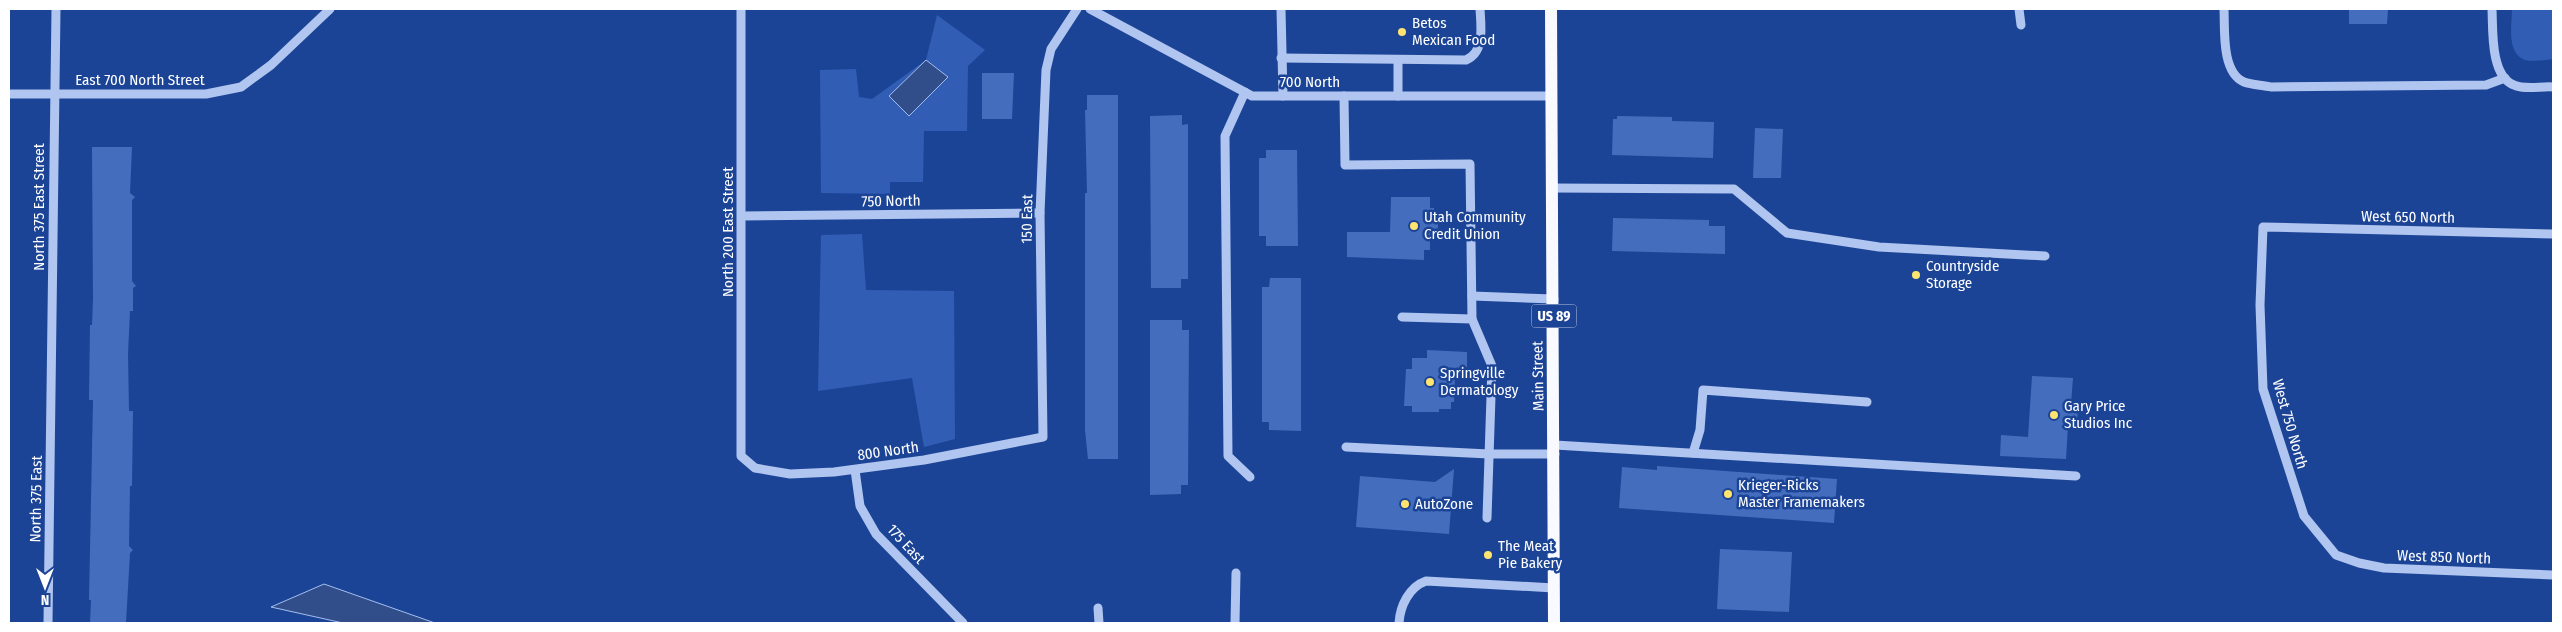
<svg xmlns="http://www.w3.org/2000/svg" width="2562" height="632" viewBox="0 0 2562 632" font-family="'Fira Sans Condensed',sans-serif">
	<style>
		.green { fill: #315db4 }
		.water { fill: #314e8b; stroke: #a3bff1 }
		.building { fill: #456dbd }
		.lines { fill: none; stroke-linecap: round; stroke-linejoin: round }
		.minor { stroke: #b0c5ef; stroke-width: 9 }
		.major { stroke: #f8faff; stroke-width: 12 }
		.poi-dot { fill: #ffe56e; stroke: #1c4496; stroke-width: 2 }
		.labels { text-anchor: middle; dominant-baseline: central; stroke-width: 5; stroke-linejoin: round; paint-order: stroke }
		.shield { fill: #1c4496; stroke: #bbc7e0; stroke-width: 1 }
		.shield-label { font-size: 14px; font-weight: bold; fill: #fff }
		.poi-label { font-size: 15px; fill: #fff; stroke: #1c4496; text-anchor: start }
		.street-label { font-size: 15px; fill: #fff; stroke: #1c4496 }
	</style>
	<rect width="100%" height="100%" fill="#1c4496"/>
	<g class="green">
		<path d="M2512,9H2553V59C2545,60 2533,62 2525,60C2506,53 2512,24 2512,9Z"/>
		<path d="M937,15L985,50L968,66L967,131H924L923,182H890V194L821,193L820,70L856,69L859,97L872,99L926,60Z"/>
		<path d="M862,234L866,290L954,291L955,439L924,447L912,378L818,391L821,235Z"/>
	</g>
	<g class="water">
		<path d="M926,60L948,77L909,116L889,96Z"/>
		<path d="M324,584L435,623H343L271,607Z"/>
	</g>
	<g class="building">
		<path d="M2349,9H2388L2387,24H2349Z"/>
		<path d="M982,73H1014L1012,119H982Z"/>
		<path d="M1087,95H1118V459H1088L1085,430V193H1087L1085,110H1087Z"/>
		<path d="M1182,115V125L1188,124V279H1181V288H1151L1150,116Z"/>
		<path d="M1617,116L1672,117V121L1714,122L1713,158L1612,155L1613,119H1617Z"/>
		<path d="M1755,128L1783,129L1781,178H1753Z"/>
		<path d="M92,147H132L130,193L135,197L132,200V281L136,286L133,288V311H130L128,354L129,411H133L132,486H130L129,546L133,550L130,553L126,623H90L91,600H89L93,400H89L90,325H92L93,299Z"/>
		<path d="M1266,150H1297L1298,246H1266V236H1259V158H1266Z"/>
		<path d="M1391,197H1430V208H1434V221H1438V235L1430,234V250H1424V260L1347,257V232H1390Z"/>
		<path d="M1613,218L1709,220V226H1725V254L1612,251Z"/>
		<path d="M1270,278H1301V431L1269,430V422H1262V287H1269Z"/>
		<path d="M1150,320H1182V330H1189L1188,485H1181V494L1150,495Z"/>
		<path d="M1427,350L1467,352V367H1459V374H1455L1454,402H1451V409H1439V412H1412V406H1404L1406,369H1412V358H1427Z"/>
		<path d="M2032,376L2073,378L2071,404H2078L2077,426L2068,425L2066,459L2000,456L2001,435L2028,437Z"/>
		<path d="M1657,466L1837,479L1834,523L1619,508L1622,467L1657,470Z"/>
		<path d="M1454,469L1449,534L1356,527L1360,476L1435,482Z"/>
		<path d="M1720,549L1792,552L1789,612L1717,609Z"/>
	</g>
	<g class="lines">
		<g class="minor">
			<path d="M741,9V456L755,468L790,474L834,472L924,460L1043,437L1040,213L1046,70L1051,49L1077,9"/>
			<path d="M1090,9L1252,96H1551"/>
			<path d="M1281,9L1283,96"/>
			<path d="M2019,9L2021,25"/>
			<path d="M2224,9C2225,29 2221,72 2244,82C2252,85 2263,85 2271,87L2486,85L2505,78"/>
			<path d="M2492,9C2493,29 2490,76 2514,85C2524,90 2542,86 2553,87"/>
			<path d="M1281,58L1466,60C1485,52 1481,27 1480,9"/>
			<path d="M1245,92L1225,136L1228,456L1250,477"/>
			<path d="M9,94H206L241,87L271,65L330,9"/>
			<path d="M1344,96L1345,165L1470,164L1472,319"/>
			<path d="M1398,96V61"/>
			<path d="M1552,188L1734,189L1787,233L1879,247L2045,256"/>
			<path d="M742,216L1040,213"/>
			<path d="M2553,234L2263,227L2260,305L2263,389L2304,516L2336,555L2359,563L2384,568L2553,575"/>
			<path d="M1472,296L1554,299"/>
			<path d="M1402,317L1472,319L1492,366L1487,518"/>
			<path d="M1555,445L2076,476"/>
			<path d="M1346,447L1489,454H1555"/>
			<path d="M1693,453L1700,430L1703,390L1867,402"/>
			<path d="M855,470L860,506L876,534L963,623"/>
			<path d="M1098,608L1099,623"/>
			<path d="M48,623L56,9"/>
			<path d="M1235,623L1236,573"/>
			<path d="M1399,623C1400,606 1409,587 1426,581L1554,588"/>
		</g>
		<path class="major" d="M1551,9L1554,623"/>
	</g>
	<g class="poi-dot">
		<circle cx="1402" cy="32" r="5"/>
		<circle cx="1414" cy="226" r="5"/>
		<circle cx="1916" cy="275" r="5"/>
		<circle cx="1430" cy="382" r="5"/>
		<circle cx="2054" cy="415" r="5"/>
		<circle cx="1728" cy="494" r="5"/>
		<circle cx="1405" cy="504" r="5"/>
		<circle cx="1488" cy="555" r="5"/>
	</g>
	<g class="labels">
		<rect class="shield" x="1531.5" y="304.5" width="45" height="23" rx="4"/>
		<g class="shield-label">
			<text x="1554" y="316">US 89</text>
		</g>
		<g class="poi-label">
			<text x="1412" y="23">Betos<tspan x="1412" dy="17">Mexican Food</tspan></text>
			<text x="1424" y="217">Utah Community<tspan x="1424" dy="17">Credit Union</tspan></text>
			<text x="1926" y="266">Countryside<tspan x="1926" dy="17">Storage</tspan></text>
			<text x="1440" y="373">Springville<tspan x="1440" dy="17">Dermatology</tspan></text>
			<text x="2064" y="406">Gary Price<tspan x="2064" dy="17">Studios Inc</tspan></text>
			<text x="1738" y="485">Krieger-Ricks<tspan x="1738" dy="17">Master Framemakers</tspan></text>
			<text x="1415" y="504">AutoZone</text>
			<text x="1498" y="546">The Meat<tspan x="1498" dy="17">Pie Bakery</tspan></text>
		</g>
		<g class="street-label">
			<text x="140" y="80">East 700 North Street</text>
			<text x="1310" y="82">700 North</text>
			<text transform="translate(891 201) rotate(-1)">750 North</text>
			<text transform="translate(39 207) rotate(-90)">North 375 East Street</text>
			<text transform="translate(2408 217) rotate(1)">West 650 North</text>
			<text transform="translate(1027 219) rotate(-89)">150 East</text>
			<text transform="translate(728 232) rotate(-90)">North 200 East Street</text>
			<text transform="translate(1538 376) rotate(-91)">Main Street</text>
			<text transform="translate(2290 424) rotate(74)">West 750 North</text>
			<text transform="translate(888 451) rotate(-8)">800 North</text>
			<text transform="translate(36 499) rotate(-89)">North 375 East</text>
			<text transform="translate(906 544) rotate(47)">175 East</text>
			<text transform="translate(2444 557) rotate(2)">West 850 North</text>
		</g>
	</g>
	<rect width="2562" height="632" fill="none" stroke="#ffffff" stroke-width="20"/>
	<g transform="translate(45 587) rotate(180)" stroke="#1c4496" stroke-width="4" paint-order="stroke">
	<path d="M0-4L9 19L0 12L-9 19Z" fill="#ffffff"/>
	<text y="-8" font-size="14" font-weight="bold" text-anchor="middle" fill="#ffffff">N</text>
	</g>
</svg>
